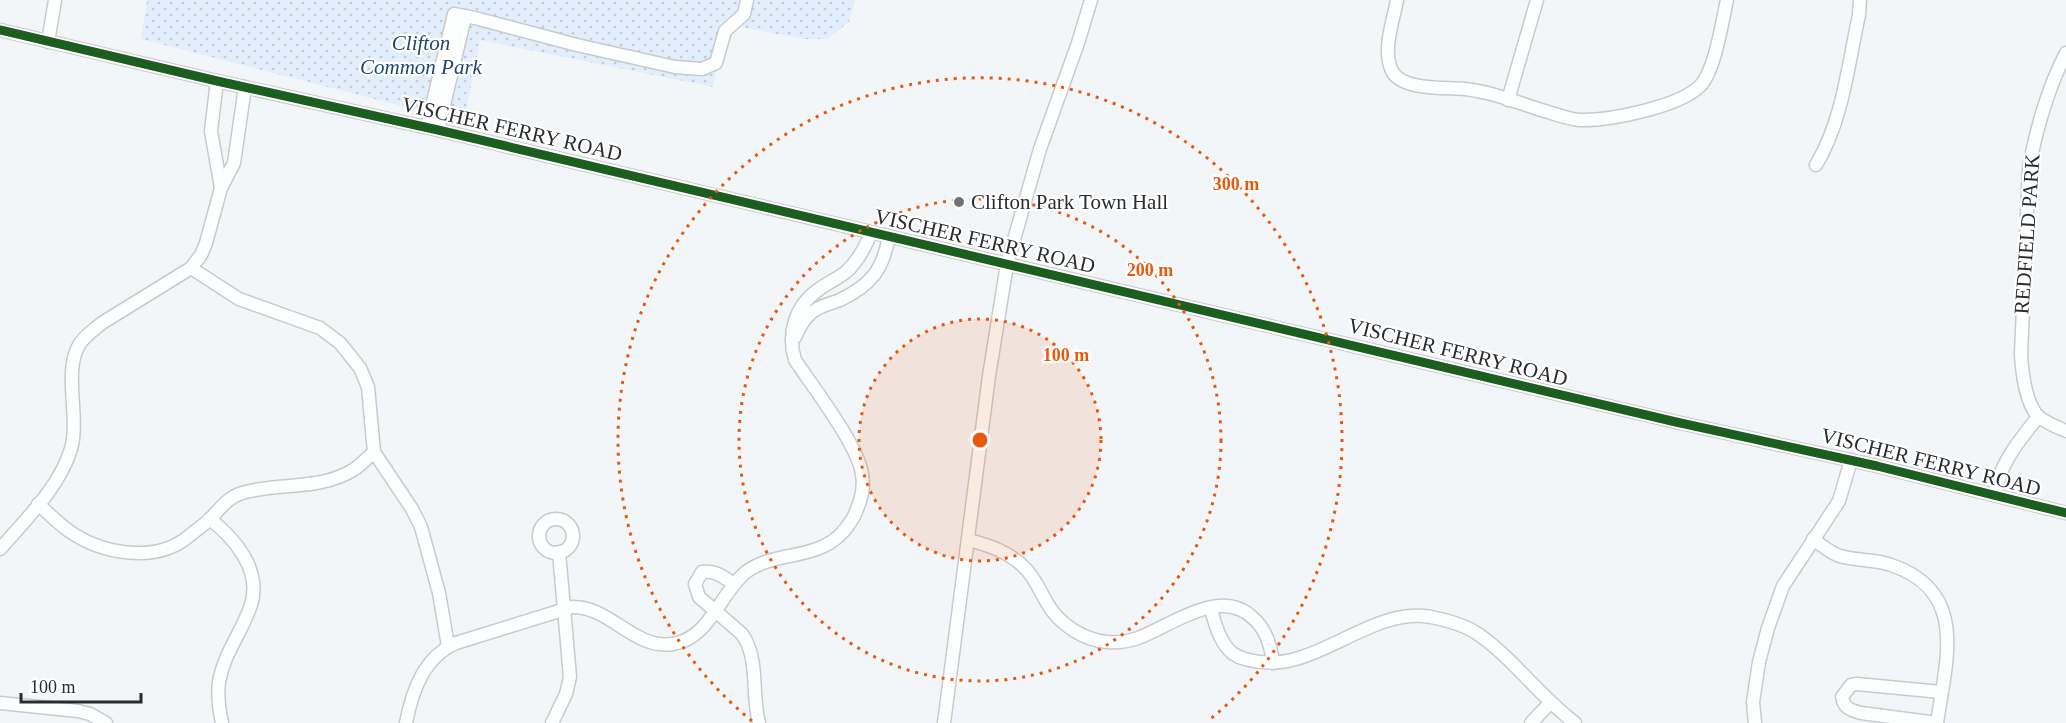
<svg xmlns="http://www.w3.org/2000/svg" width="2066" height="723" viewBox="0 0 2066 723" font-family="Georgia,serif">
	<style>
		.park { fill: url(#park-dots) }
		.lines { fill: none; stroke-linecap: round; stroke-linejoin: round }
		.minor-casing { stroke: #c8cacc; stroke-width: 15 }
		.minor { stroke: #fdfefe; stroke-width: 12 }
		.cycleway-casing { stroke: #fff; stroke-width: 13 }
		.cycleway { stroke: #1b5e20; stroke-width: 9 }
		.ring { fill: none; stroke: #e8590c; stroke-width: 3; stroke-dasharray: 3 6 }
		.poi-dot { fill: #707274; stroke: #fff; stroke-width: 2 }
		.labels { text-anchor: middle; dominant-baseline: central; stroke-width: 4.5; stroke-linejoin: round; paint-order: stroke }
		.park-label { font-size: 21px; font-style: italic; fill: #1f446f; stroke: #fff }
		.street-label { font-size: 21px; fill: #292b2d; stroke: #fff }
		.poi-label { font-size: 21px; fill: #292b2d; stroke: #fff; text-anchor: start }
		.centre { fill: #e8590c; stroke: #fff; stroke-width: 3 }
		.ring-label { font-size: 18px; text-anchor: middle; font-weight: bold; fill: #e8590c; stroke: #fff; stroke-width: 4.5; stroke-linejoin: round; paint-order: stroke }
	</style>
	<defs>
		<pattern id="park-dots" width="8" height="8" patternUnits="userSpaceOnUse" patternTransform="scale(1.5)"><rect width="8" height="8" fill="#e2eefc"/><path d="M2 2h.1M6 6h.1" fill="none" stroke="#c2ccd8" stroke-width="1.8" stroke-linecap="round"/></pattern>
	</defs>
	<rect width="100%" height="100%" fill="#f3f6f9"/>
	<path class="park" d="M147,0H855L849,22L827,39H804L740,27L722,38L713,87L480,40L464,122L141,39Z"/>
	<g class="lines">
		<g class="minor-casing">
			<g id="minor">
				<path d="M1397,0C1393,22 1382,50 1392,71C1402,91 1447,87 1465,89C1493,92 1521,104 1548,112C1558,115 1569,119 1579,120C1608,121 1679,107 1700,86C1715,71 1722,22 1727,0"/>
				<path d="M0,30L217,81L438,130L1676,422L1877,466L2066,513"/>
				<path d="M48,42L55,0"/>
				<path d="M2066,53C2047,90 2037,127 2029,167L2021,355C2022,372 2026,407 2040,418C2048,423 2058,428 2066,431"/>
				<path d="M217,81L211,131L221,188"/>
				<path d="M1508,100L1537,0"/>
				<path d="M427,127L454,14L475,18L577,45L675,67L702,69L716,63L725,31L744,14L747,0"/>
				<path d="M438,130L465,17"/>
				<path d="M1816,165C1843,120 1848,65 1859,15L1860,0"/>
				<path d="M191,268L239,299L320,328L340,343L360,368L368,387L374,452L412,509L421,527L439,593L448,646"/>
				<path d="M795,337C799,328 803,320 810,314C818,306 830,304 840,300C871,285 883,270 889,236"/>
				<path d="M1995,495C2000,462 2019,441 2038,417"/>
				<path d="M38,504C48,513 58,523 69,531C102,554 156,564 189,536C196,530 204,525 210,519C220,509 228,497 242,493C278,482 319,491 353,470C360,466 367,458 374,452"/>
				<path d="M210,519C235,539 262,570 251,605C242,632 224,653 219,682C217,696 219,709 222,723"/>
				<circle cx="556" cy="536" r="17"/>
				<path d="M1813,539C1822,545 1830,553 1840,556C1857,561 1875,559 1891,565C1969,591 1946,660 1937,723"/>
				<path d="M969,540C991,546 1009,552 1025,568C1035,578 1040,591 1047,603C1059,624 1083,640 1107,642C1117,643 1129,641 1138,638C1171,626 1220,586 1253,618C1266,629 1271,646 1273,663"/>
				<path d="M0,549C26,519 59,488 71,449C80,417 63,372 79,345C84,336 94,330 102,323L191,268L201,255L206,243L221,188L234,163L245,87"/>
				<path d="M734,584C723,577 716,570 702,572L695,584L699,597L742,634C760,660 751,694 759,723"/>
				<path d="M1211,608C1214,622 1219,639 1229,650C1234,656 1241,658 1249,660C1314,677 1367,606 1431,617C1446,620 1465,625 1478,634C1514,659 1540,697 1575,723"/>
				<path d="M0,703L78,711L90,714L106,723"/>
				<path d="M406,723C412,691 424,657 456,643L572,607C610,606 634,650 673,644C710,638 720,593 746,572C768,555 800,558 824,546C837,540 846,530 853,518C860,504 865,490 862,474C858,445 813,387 795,360C787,334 795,306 818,290C827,283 837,279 846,272C858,261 865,248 871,233"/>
				<path d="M552,723L566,694L570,677L559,552"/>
				<path d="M944,723L989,376L1007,264L1040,149L1078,43L1091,0"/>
				<path d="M1531,723L1550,703"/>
				<path d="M1755,723L1753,702L1759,662L1768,628L1783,586L1839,501L1851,460"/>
				<path d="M1937,723L1861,713C1850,710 1844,708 1842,697L1851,685L1857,684L1941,692"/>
			</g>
		</g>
		<use href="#minor" class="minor"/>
		<g class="cycleway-casing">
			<path id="cycleway" d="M0,30L217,81L438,130L1676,422L1877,466L2066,513"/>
		</g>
		<use href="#cycleway" class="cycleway"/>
	</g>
	<circle cx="980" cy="440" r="121" fill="#e8590c" fill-opacity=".12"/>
	<g class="ring">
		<circle cx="980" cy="440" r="121"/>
		<circle cx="980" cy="440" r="241"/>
		<path d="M752 721A362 362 0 1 1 1208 721"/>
	</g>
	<circle class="poi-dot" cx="959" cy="202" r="6"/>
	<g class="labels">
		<g class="park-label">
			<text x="421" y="43">Clifton<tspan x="421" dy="24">Common Park</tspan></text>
		</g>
		<g class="street-label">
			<text transform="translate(512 129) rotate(13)">VISCHER FERRY ROAD</text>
			<text transform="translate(2027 234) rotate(-86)">REDFIELD PARK</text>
			<text transform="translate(985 241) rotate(13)">VISCHER FERRY ROAD</text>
			<text transform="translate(1458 352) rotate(14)">VISCHER FERRY ROAD</text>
			<text transform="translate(1931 462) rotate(14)">VISCHER FERRY ROAD</text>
		</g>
		<g class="poi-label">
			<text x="971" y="202">Clifton Park Town Hall</text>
		</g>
	</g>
	<circle cx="980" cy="440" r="9" class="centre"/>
	<g class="ring-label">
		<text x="1236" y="190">300 m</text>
		<text x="1150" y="276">200 m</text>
		<text x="1066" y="361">100 m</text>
	</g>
	<path d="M21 693v9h120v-9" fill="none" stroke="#292b2d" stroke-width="3"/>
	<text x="30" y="693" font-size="18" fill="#292b2d" stroke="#ffffff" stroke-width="4.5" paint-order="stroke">100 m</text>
</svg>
